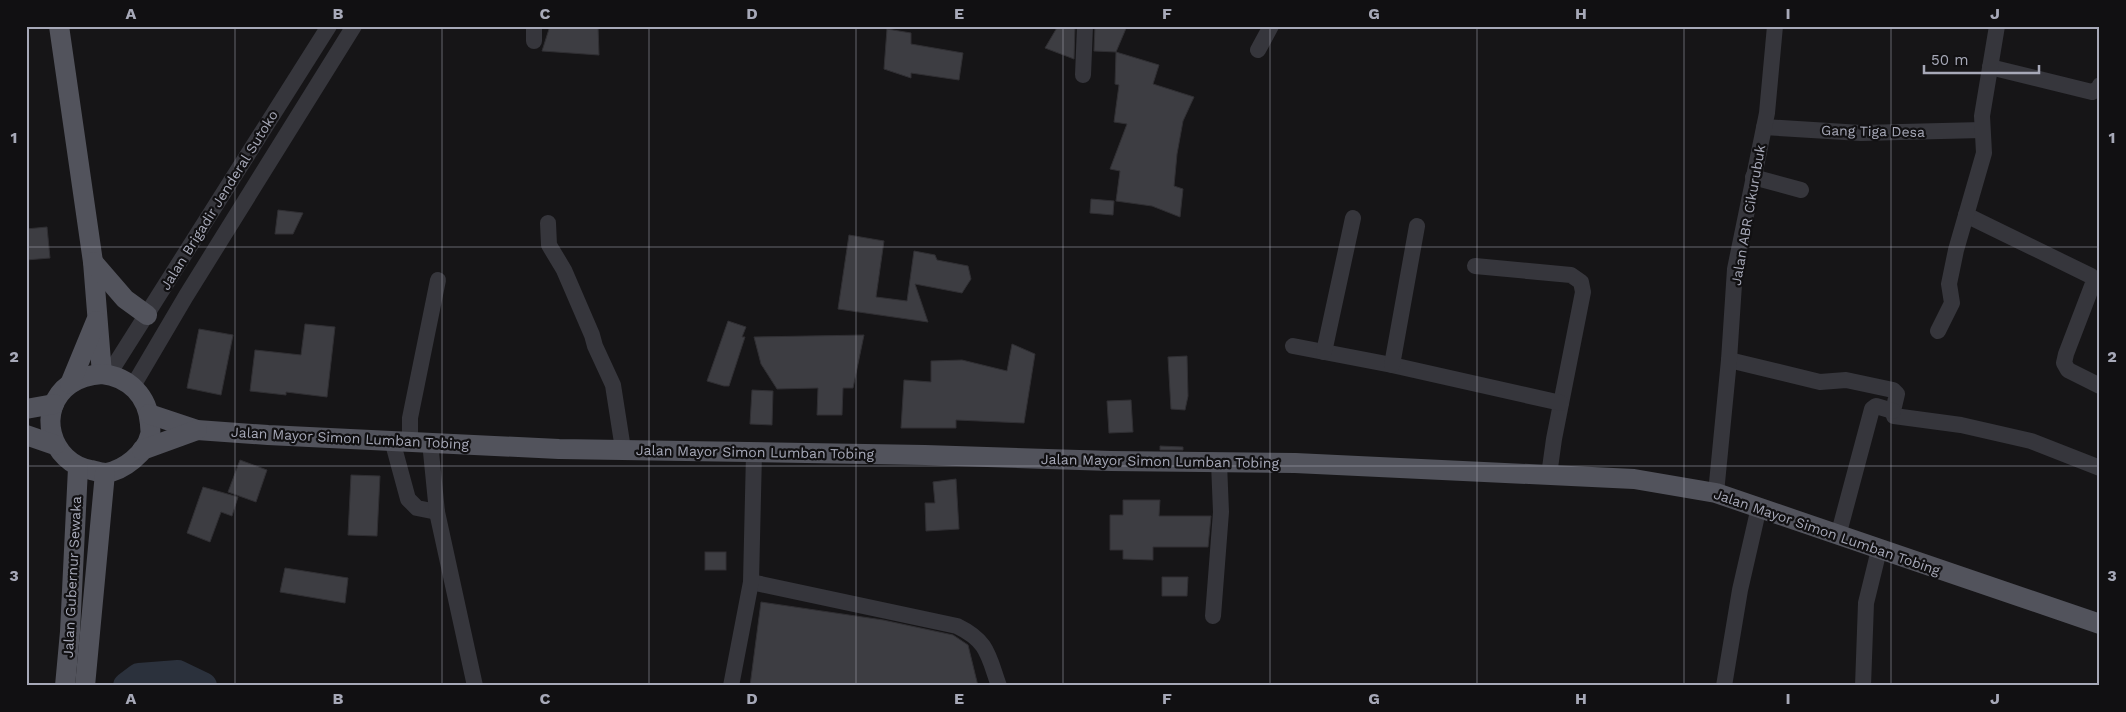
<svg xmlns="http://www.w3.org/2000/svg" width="2126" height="712" viewBox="0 0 2126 712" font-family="'Work Sans',sans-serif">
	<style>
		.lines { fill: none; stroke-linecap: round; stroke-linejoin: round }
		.river { stroke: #2b313c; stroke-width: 28 }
		.building { fill: #3d3d42; stroke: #302f33 }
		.minor { stroke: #36363c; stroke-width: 16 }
		.major { stroke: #52535c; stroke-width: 20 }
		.grid { fill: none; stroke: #a7a9b8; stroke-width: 1; stroke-opacity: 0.55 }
		.labels { text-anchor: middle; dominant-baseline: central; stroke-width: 4.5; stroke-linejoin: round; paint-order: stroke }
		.street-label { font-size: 14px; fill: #a7a9b8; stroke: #111012 }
		.neatline { fill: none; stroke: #a7a9b8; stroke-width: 2 }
		.grid-label { font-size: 16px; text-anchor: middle; font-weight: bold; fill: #a7a9b8 }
	</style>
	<rect width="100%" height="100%" fill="#161517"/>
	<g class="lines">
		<path class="river" d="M127,686L139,677L178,674L203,686"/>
	</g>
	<g class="building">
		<path d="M550,26H598L599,55L542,51Z"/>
		<path d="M1058,26H1075L1074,59L1045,48Z"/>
		<path d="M1095,26H1127L1116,52L1094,51Z"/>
		<path d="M887,29L911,33V44L963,53L959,80L911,73V78L884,69Z"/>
		<path d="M1116,52L1159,65L1153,84L1194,97L1183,121L1177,154L1174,186L1183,189L1180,217L1152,206L1116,201L1120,171L1110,169L1127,124L1114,122L1119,85L1115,84Z"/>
		<path d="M1091,199L1114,201L1113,215L1090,213Z"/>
		<path d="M278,210L303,213L293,234H275Z"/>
		<path d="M47,227L50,258L26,260V229Z"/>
		<path d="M849,235L884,241L876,297L907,301L914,251L935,255L937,260L968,266L971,279L962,293L915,284L928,322L838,309Z"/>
		<path d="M728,321L746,327L742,337H745L729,386H724L707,381Z"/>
		<path d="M305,324L335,327L327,397L286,392V395L250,391L255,350L301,355Z"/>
		<path d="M199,329L233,335L221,395L187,388Z"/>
		<path d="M864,335L853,388H843L842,415H817L818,388L777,389L761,364L754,337Z"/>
		<path d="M1012,344L1035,354L1024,423L956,420V428H901L904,380L931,382V361L962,360L1007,371Z"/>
		<path d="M1187,356L1188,396L1185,410L1171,409L1168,357Z"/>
		<path d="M752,390L773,391L772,425L750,424Z"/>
		<path d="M1131,400L1133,432L1109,433L1107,401Z"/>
		<path d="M1160,446L1183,447V450H1160Z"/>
		<path d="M240,460L267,470L256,502L228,492Z"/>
		<path d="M351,475L380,476L377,536L348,535Z"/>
		<path d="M956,479L959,529L926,531L925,503H935L933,482Z"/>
		<path d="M203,487L238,497L232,516L221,512L210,542L187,533Z"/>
		<path d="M1123,500H1160L1159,516H1211L1208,547H1153V560L1123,559V550H1110V515H1123Z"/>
		<rect x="705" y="552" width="21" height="18"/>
		<path d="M285,568L348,578L345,603L280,592Z"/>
		<path d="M1162,577H1188L1187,596H1162Z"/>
		<path d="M761,602L883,620L953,635L968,645L978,686H750Z"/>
	</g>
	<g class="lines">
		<g class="minor">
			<path d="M534,26V41"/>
			<path d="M1258,50L1271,26"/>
			<path d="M1990,67L2092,92L2098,89L2100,85"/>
			<path d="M1083,75L1085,26"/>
			<path d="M1764,127L1861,133L1982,130"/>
			<path d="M1753,177L1801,190"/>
			<path d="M1966,215L2091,276L2094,281L2092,286L2066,354L2064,363L2068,370L2100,386"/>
			<path d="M548,223L549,245L564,270L592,335L595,346L613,385L623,449"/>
			<path d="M1475,266L1571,275L1581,282L1583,292L1554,439L1549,475"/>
			<path d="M1938,331L1952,303L1949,284L1956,250L1984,153L1982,116L1997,26"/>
			<path d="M1293,346L1392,365L1561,403"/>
			<path d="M1324,352L1353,218"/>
			<path d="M1729,360L1820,382L1846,380L1893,390L1897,394L1893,411L1894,416L1961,425L2031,441L2100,468"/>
			<path d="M1392,365L1417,226"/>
			<path d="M109,374L329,26"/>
			<path d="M133,386L186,296L354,26"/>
			<path d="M392,440L408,499L417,508L437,512"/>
			<path d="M410,441V418L438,280"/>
			<path d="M430,442L437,512L475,686"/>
			<path d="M1716,493L1729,360L1735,269L1767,113L1775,26"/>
			<path d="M1838,536L1872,409L1876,406L1893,411"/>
			<path d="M751,582L957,626C988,641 988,655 999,686"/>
			<path d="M1213,616L1221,512L1219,463"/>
			<path d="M731,686L751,582L754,453"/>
			<path d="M1724,686L1740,590L1759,507"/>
			<path d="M1863,686L1866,603L1879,550"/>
		</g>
		<g class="major">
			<path d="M59,26L93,262L102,374"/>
			<path d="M93,262L125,299L147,315"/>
			<path d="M102,374C129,377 148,396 150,424C150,427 151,432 150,435C146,453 124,470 106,473C101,473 95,471 91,470C50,463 35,409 70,384C80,377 91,375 102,374Z"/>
			<path d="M70,384L96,321"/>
			<path d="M26,409L54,404"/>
			<path d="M149,414L197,430L268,435L559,449L925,455L1111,461L1295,463L1634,479L1716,493L2100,624"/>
			<path d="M26,435L55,445"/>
			<path d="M142,450L197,430"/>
			<path d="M65,686L70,632L78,468"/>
			<path d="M85,686L105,473"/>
		</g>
	</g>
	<path class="grid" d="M235,26V686M442,26V686M649,26V686M856,26V686M1063,26V686M1270,26V686M1477,26V686M1684,26V686M1891,26V686M26,247H2100M26,466H2100"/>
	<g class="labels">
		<g class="street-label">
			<text transform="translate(1873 131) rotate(1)">Gang Tiga Desa</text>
			<text transform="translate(219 200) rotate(-58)">Jalan Brigadir Jenderal Sutoko</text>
			<text transform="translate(1748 215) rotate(-80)">Jalan ABR Cikurubuk</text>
			<text transform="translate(350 438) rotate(3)">Jalan Mayor Simon Lumban Tobing</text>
			<text transform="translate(755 452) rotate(1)">Jalan Mayor Simon Lumban Tobing</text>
			<text transform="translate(1160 461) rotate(1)">Jalan Mayor Simon Lumban Tobing</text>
			<text transform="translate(1827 532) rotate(19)">Jalan Mayor Simon Lumban Tobing</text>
			<text transform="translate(72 577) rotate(-87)">Jalan Gubernur Sewaka</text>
		</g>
	</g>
	<rect width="2126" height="712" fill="none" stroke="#111012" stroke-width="55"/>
	<path d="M1924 65v8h115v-8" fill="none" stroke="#a7a9b8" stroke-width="2.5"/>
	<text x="1931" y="65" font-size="15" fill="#a7a9b8" stroke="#111012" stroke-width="4" paint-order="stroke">50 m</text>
	<rect x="28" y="28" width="2070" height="656" class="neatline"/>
	<g class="grid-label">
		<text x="131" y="19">A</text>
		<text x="338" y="19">B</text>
		<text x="545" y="19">C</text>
		<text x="752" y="19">D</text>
		<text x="959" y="19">E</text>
		<text x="1167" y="19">F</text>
		<text x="1374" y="19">G</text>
		<text x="1581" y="19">H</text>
		<text x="1788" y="19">I</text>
		<text x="1995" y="19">J</text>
		<text x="14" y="143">1</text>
		<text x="2112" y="143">1</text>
		<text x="14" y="362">2</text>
		<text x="2112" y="362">2</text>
		<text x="14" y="581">3</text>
		<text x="2112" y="581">3</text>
		<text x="131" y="704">A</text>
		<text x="338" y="704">B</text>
		<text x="545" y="704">C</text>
		<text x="752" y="704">D</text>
		<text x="959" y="704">E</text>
		<text x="1167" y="704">F</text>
		<text x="1374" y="704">G</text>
		<text x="1581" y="704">H</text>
		<text x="1788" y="704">I</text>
		<text x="1995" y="704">J</text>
	</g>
</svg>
